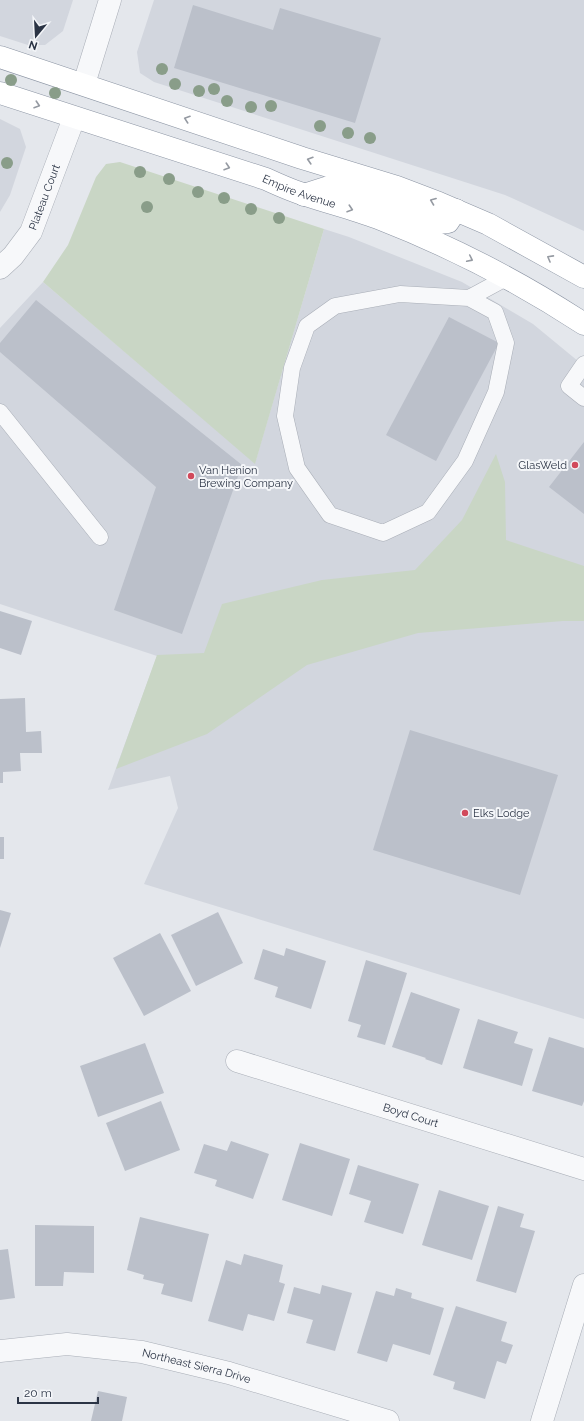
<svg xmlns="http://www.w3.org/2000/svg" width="584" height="1421" viewBox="0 0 584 1421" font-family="Raleway,sans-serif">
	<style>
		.built { fill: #d2d6de }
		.green { fill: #c9d6c5 }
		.building { fill: #bbc0ca }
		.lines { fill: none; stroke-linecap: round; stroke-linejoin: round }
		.service-casing { stroke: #a9aeb7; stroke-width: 17 }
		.minor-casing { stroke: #a9aeb7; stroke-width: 23 }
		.tertiary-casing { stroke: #a9aeb7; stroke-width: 23 }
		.trunk-casing { stroke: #8b94a3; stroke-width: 23 }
		.service { stroke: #f7f8fa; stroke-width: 16 }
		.minor { stroke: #f7f8fa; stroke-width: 22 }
		.tertiary { stroke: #f7f8fa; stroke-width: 22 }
		.trunk { stroke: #fff; stroke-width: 22 }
		.tree { fill: #899d89 }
		.oneway { stroke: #959aa2 }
		.poi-dot { fill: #d1495b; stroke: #f4f6f9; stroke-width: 1.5 }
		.labels { text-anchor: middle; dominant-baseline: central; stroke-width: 4; stroke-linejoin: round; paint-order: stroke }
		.street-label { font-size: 11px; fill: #2b3445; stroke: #f4f6f9 }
		.poi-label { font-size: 11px; fill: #2b3445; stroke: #f4f6f9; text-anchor: start }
	</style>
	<rect width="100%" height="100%" fill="#e4e7ec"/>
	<g class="built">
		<path d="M0,0H73L63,31L45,45H28L0,36Z"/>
		<path d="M154,0H584V231L505,195L154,82L140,73L137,52Z"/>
		<path d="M0,119L20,129L26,147L10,195L0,212Z"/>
		<path d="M324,229L349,237L462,282L533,324L584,366V1019L144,884L178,808L170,776L108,790L157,656L0,604V328L43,282L255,463Z"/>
	</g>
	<g class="green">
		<path d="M120,162L324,229L255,464L43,282L68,245L96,177L106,164Z"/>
		<path d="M496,454L505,482L506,540L584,566V621H563L418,633L307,665L207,734L116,769L157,655L204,653L222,604L322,580L415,570L462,520Z"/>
	</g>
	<g class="building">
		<path d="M193,5L273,30L280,8L381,38L355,123L174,68Z"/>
		<path d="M36,300L242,465L182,634L114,610L156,487L0,352V343Z"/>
		<path d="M449,317L499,343L436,461L386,435Z"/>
		<path d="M584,442V514L549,487Z"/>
		<path d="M0,611L32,621L21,655L0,648Z"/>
		<path d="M25,698L26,732L41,731L42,753H20L21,771L3,772V783H0V699Z"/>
		<path d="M410,730L558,775L520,895L373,850Z"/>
		<rect x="0" y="837" width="4" height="22"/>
		<path d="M0,910L11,913L0,948Z"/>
		<path d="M218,912L243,963L196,986L171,935Z"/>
		<path d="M160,933L191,991L144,1016L113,958Z"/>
		<path d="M286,948L326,961L311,1009L275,997L278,987L254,979L263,949L284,956Z"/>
		<path d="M366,960L407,973L385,1045L357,1037L361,1025L348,1021Z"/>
		<path d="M411,992L460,1009L442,1065L425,1059L426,1058L392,1047Z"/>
		<path d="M478,1019L518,1032L514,1043L533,1049L522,1086L463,1068Z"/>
		<path d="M549,1037L584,1048V1101L582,1106L532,1091Z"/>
		<path d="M145,1043L164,1093L98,1117L80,1066Z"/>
		<path d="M161,1101L180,1150L125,1171L106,1123Z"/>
		<path d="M231,1141L269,1154L253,1199L215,1186L217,1180L194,1173L204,1144L227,1151Z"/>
		<path d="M300,1143L350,1159L332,1216L282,1200Z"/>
		<path d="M358,1165L419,1184L403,1234L364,1222L371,1201L349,1194Z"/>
		<path d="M439,1190L489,1206L472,1260L422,1245Z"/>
		<path d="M498,1206L524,1214L520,1227L535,1231L516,1293L476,1281Z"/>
		<path d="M140,1217L209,1234L192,1302L161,1294L164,1284L143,1279L144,1275L127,1270Z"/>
		<path d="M35,1225L94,1226V1273L64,1272L63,1286H35Z"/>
		<path d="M8,1249L15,1298L0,1300V1250Z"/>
		<path d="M244,1254L283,1265L279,1282L285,1284L274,1321L248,1314L243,1331L208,1321L226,1260L241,1265Z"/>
		<path d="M322,1285L352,1293L335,1351L306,1343L313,1320L287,1313L294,1287L320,1294Z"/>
		<path d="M396,1288L412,1293L411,1298L444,1308L430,1355L393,1344L387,1362L357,1353L376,1291L394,1296Z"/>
		<path d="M456,1306L507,1322L501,1341L513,1345L506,1364L497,1361L485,1399L453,1389L455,1382L433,1375Z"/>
		<path d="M98,1391L127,1397L122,1421H91Z"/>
	</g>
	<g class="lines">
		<g class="service-casing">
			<g id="service">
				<path d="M469,298L495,312L506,343L496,392L465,461L428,512L383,533L330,515L297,468L285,416L292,368L307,326L335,306L400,294L469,298L506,278"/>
				<path d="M584,364L569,386L584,398"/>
				<path d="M0,412L100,537"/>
			</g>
		</g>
		<g class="minor-casing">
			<g id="minor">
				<path d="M84,84L110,0"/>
				<path id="s1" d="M0,268L13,256L31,232L74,118"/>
				<path id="s2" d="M237,1061L584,1169"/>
				<path id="s3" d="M0,1351L67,1344L142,1352L229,1373L388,1421"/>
			</g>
		</g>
		<g class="tertiary-casing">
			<path id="tertiary" d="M542,1421L584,1285"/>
		</g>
		<g class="trunk-casing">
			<g id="trunk">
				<path d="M0,57L302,158L397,187L439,203L488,224L584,277"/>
				<path id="s4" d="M0,93L266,179C279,185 292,191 306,195C330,203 354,209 378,218C450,246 520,282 584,324"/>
				<path d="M304,195L332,186L389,205L437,223L448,222L456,210"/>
			</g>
		</g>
		<use href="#service" class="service"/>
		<use href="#minor" class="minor"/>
		<use href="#tertiary" class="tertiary"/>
		<use href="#trunk" class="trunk"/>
	</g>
	<g class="tree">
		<circle cx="162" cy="69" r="6"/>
		<circle cx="11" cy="80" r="6"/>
		<circle cx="175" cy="84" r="6"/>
		<circle cx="214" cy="89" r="6"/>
		<circle cx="199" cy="91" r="6"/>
		<circle cx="55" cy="93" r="6"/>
		<circle cx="227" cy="101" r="6"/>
		<circle cx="271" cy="106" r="6"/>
		<circle cx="251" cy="107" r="6"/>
		<circle cx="320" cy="126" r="6"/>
		<circle cx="348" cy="133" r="6"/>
		<circle cx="370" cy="138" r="6"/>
		<circle cx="7" cy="163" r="6"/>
		<circle cx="140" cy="172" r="6"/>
		<circle cx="169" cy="179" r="6"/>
		<circle cx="198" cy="192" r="6"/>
		<circle cx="224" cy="198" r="6"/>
		<circle cx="147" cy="207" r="6"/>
		<circle cx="251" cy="209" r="6"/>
		<circle cx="279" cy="218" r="6"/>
	</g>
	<defs><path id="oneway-chevron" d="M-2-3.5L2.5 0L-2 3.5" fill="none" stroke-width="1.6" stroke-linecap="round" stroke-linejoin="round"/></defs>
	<g class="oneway">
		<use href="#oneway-chevron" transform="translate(37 105) rotate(18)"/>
		<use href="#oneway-chevron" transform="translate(187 119) rotate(-161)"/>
		<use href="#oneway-chevron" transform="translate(310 160) rotate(-163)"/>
		<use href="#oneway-chevron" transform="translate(227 167) rotate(18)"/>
		<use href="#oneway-chevron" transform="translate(433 201) rotate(-159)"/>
		<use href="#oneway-chevron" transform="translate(350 209) rotate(18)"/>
		<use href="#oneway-chevron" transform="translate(550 258) rotate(-151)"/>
		<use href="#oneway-chevron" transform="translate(470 259) rotate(26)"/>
	</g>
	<g class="poi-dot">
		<circle cx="575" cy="465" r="4"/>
		<circle cx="191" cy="476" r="4"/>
		<circle cx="465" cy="813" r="4"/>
	</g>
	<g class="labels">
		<g class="street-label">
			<text stroke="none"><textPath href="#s4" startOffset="315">Empire Avenue</textPath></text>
			<text stroke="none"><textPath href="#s1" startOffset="85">Plateau Court</textPath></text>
			<text stroke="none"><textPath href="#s2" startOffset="182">Boyd Court</textPath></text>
			<text stroke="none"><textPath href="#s3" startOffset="199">Northeast Sierra Drive</textPath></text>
		</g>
		<g class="poi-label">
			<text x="567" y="465" text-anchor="end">GlasWeld</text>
			<text x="199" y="470">Van Henion<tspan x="199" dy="13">Brewing Company</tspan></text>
			<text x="473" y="813">Elks Lodge</text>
		</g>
	</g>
	<g transform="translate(36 36) rotate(198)" stroke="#f4f6f9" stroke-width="3" paint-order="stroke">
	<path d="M0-3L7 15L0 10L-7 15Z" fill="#2b3445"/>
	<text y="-6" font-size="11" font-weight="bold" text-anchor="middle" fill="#2b3445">N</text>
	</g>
	<path d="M18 1397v6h80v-6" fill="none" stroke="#2b3445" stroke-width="2"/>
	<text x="24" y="1397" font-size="12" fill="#2b3445" stroke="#f4f6f9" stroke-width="3" paint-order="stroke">20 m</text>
</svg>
